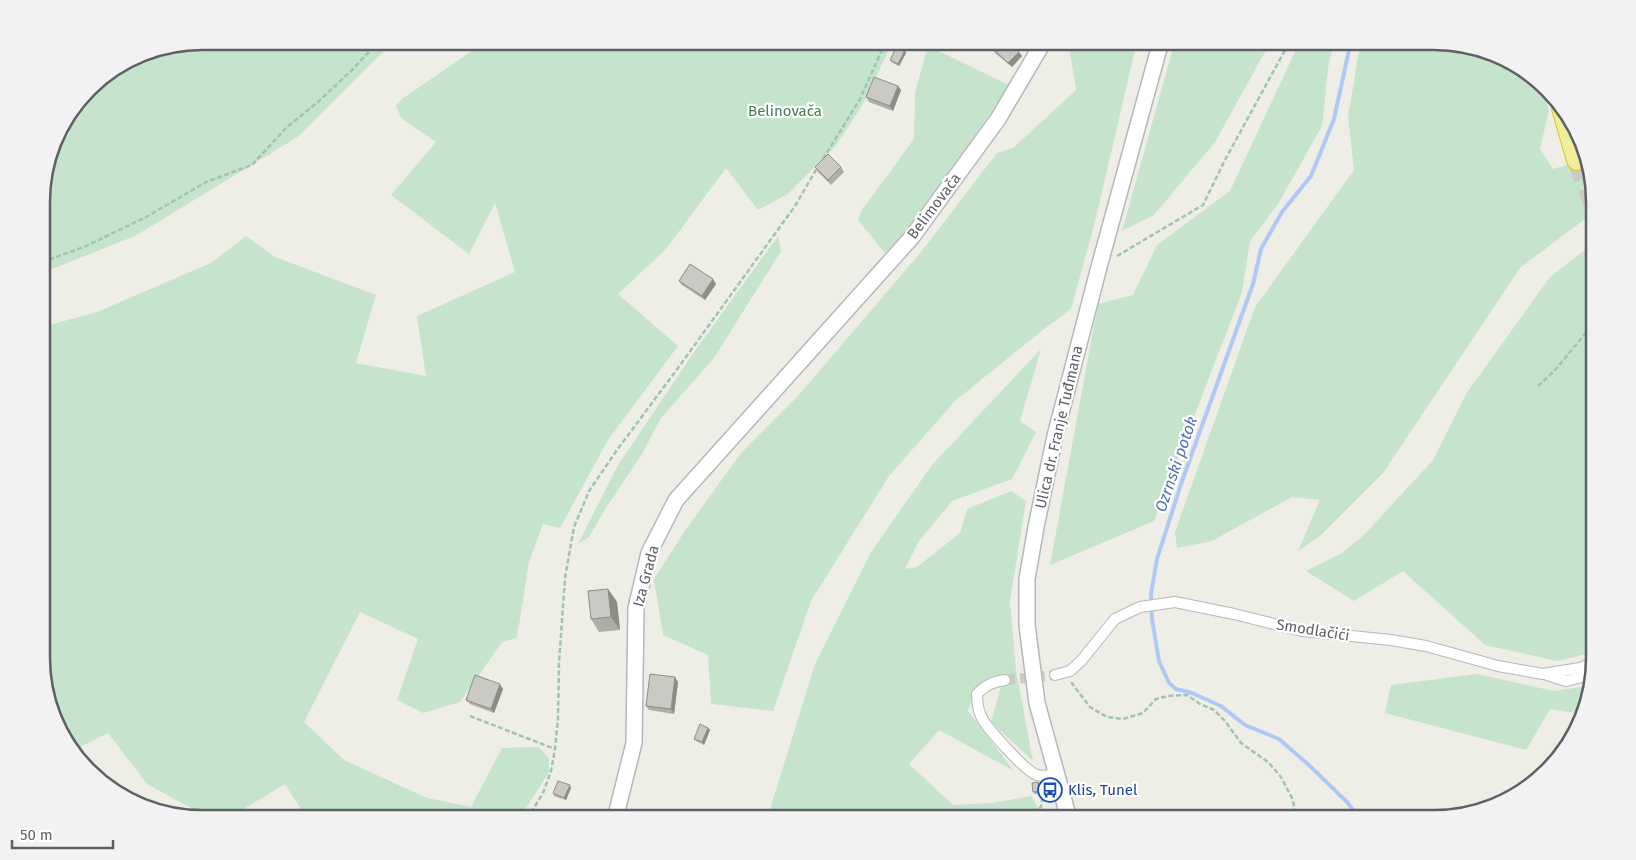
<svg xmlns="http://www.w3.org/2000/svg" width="1636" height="860" viewBox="0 0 1636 860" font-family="'Fira Sans',sans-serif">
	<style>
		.green { fill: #c6e3cc }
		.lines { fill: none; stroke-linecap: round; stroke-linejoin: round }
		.stream { stroke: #b0c8f5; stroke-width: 4 }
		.street-tunnel { stroke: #cacac6; stroke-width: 10; stroke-dasharray: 10 5; stroke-linecap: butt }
		.highway-tunnel { stroke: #cacac6; stroke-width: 20; stroke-dasharray: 20 10; stroke-linecap: butt }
		.street-casing { stroke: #b7b7bc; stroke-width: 12 }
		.secondary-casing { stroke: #b5b7bc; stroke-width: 18 }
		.highway-casing { stroke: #d9c61c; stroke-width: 22 }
		.path { stroke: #a0c3b2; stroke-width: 2.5; stroke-dasharray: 5 2.5; stroke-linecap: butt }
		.street { stroke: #fff; stroke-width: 10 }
		.secondary { stroke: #fff; stroke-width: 15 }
		.highway { stroke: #f0ed9c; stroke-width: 20 }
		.wall { fill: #aeada8 }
		.shaded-wall { fill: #8d8d88 }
		.building { fill: #cac9c3; stroke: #8d8d88 }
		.labels { text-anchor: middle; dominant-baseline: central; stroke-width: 4.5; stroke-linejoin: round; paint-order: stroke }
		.park-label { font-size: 15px; fill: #408251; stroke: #fff }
		.street-label { font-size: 15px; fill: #5e6065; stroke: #fff }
		.transit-label { font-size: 15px; fill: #164399; stroke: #fff; text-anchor: start }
		.water-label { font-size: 16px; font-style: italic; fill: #5570b6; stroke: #fff }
		.rim { fill: none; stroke: #5e6065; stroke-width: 2.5 }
	</style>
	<rect width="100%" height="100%" fill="#eeeee7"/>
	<g class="green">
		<path d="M202,41H394L299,136L135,236L42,273V191L58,131L96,81L141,53Z"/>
		<path d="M483,41H893L863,104L837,144L788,194L758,210L726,168L666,249L618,294L678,346L608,440L560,528L543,524L529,562L517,638L502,642L460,702L423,713L397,700L418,639L360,612L304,722L344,760L427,798L471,807L502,748L539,747L549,758V772L519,819H307L285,784L227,819H211L147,784L108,733L72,751L69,748L43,679L42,327L97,312L211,263L246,236L275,257L376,295L356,363L426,376L417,316L515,272L495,203L469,254L391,195L436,142L401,118L396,106L402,99L482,44Z"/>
		<path d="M1068,41H1137L1095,222L1071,309L1044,329L955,401L889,476L811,601L773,711L711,704L708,655L663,635L654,579L684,532L741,453L798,396L921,252L997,153L1013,148L1076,90Z"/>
		<path d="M1175,41H1271L1215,142L1154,215L1122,231Z"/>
		<path d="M1300,41H1335L1329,61L1322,126L1278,204L1250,241L1242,292L1154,521L1050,565L1098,304L1133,295L1157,245L1230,191Z"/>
		<path d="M1362,41H1434L1505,58L1543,91L1549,110L1540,149L1553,169L1585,160L1593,181V213L1520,268L1383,473L1320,536L1298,551L1320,500L1292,497L1212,541L1177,548L1175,532L1255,307L1354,170L1348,117L1360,45Z"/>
		<path d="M928,46L1009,85L978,131L903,234L885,253L858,220L862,210L914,139L915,93Z"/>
		<path d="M778,236L781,251L714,358L661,418L642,454L606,508L589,537L578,544L617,467L694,352Z"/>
		<path d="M1594,243L1595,652L1557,661L1485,645L1403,571L1354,601L1306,571L1342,553L1364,535L1433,460L1466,394L1550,277Z"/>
		<path d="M1041,349L1020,421L1036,432L1012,479L952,501L919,541L905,569L917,567L960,533L967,509L1011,491L1026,501L1010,601L1016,670L1033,761L991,722L1004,677C978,682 976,687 968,711L1014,771L939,730L909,764L953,805L992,803L1032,796L1043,819H767L815,664L871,552L932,465Z"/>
		<path d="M1477,674L1554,691L1588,686L1582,714L1550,709L1526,750L1385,713L1391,685Z"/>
	</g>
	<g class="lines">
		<path class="stream" d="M1351,41L1334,119L1311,176L1282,212L1261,249L1253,284L1181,484L1157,559L1151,594L1152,619L1159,661L1169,683L1176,689L1192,693L1221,706L1245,725L1279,739L1310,766L1348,803L1359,818"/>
		<path class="street-tunnel" d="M1005,680L1055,675"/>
		<path class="highway-tunnel" d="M1577,160L1593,203"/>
		<g class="street-casing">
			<g id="street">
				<path d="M1055,675L1070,671L1081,661L1115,619L1140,607L1175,602L1234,614L1302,631L1391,640L1426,646L1498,666L1543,674L1580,668L1594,662"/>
				<path d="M1547,675L1566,681L1591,675"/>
				<path d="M1005,680C992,682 986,685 977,694C977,703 978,712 983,720C990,731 1025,771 1037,775C1043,777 1050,775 1056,774"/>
			</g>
		</g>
		<g class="secondary-casing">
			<g id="secondary">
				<path d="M615,819L634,743L636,608L649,553L676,500L912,237L998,119L1044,41"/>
				<path d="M1069,819L1037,703L1027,625V579L1036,527L1055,436L1099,267L1161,41"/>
			</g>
		</g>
		<g class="highway-casing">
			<path id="highway" d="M1562,108L1577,160"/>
		</g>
		<g class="path">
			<path d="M823,159L860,99L886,41"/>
			<path d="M1117,256L1203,205L1225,160L1290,41"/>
			<path d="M42,262L84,247L148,216L206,182L252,165L286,128L319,101L352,70L379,41"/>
			<path d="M1538,386L1555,370L1594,323"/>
			<path d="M1071,682L1090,707L1107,717L1123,719L1143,713L1156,699L1168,696L1187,695L1200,704L1214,710L1225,721L1241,743L1268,762L1281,777L1292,798L1297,818"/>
			<path d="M470,716L555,749"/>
			<path d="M527,819L543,793L551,771L555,749L558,719L559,663L565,578L574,527L589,491L617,450L678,368L795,206L817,168"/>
			<path d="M1019,819L1041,807L1044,787"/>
		</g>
		<use href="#street" class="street"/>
		<use href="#secondary" class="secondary"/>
		<use href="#highway" class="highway"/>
	</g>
	<g class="wall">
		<path d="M992,48L1022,56L1012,67L995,53Z"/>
		<path d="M905,50L906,53L899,66L891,62L890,60Z"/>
		<path d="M898,86L901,90L893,111L869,102L866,97Z"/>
		<path d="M815,167H841L844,172L831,185L818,172Z"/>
		<path d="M679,281L716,284L705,300L682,285Z"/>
		<path d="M608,589L617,602L620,630L599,632L591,619Z"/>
		<path d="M678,682L674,714L649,710L646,706Z"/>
		<path d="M503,689L494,713L470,704L466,700Z"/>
		<path d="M708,728L710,730L704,745L696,741L694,739Z"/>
		<path d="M1039,784L1040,794H1035L1033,792Z"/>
		<path d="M571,788L566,800L554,796L553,793Z"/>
	</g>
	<g class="shaded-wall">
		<path d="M905,50L906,53L899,66L898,64Z"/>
		<path d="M1019,52L1022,56L1012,67L1008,63Z"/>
		<path d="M898,86L901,90L893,111L890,106Z"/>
		<path d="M713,279L716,284L705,300L702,296Z"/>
		<path d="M608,589L617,602L620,630L611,617Z"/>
		<path d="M675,677L678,682L674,714L671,709Z"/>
		<path d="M500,684L503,689L494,713L491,709Z"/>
		<path d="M708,728L710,730L704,745L702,742Z"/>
		<path d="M1038,782L1039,784L1040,794L1039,791Z"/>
		<path d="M570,785L571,788L566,800L564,798Z"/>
	</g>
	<g class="building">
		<path d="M998,41H1007L1019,52L1008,63L992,48Z"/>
		<path d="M897,46L905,50L898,64L890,60Z"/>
		<path d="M874,77L898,86L890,106L866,97Z"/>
		<path d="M828,154L841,167L828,180L815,167Z"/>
		<path d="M690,264L713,279L702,296L679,281Z"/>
		<path d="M608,589L611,617L591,619L588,591Z"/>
		<path d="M650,674L675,677L671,709L646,706Z"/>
		<path d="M475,675L500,684L491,709L466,700Z"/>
		<path d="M700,724L708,728L702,742L694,739Z"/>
		<path d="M558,781L570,785L564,798L553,793Z"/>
		<path d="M1038,782L1039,791L1033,792L1032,783Z"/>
	</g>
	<defs>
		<g id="bus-ring" transform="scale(1.25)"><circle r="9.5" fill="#fff" stroke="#1a4fb4" stroke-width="1.5"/><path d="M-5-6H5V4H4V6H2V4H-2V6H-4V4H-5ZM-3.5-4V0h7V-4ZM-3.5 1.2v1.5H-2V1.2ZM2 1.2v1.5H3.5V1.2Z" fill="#1a4fb4"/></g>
	</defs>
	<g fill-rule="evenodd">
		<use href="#bus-ring" x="1050" y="790"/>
	</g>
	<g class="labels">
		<g class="park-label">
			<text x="785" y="111">Belinovača</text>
		</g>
		<g class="street-label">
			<text transform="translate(934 206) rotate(-53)">Belimovača</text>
			<text transform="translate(1059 427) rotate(-77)">Ulica dr. Franje Tuđmana</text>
			<text transform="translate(646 576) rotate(-75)">Iza Grada</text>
			<text transform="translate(1313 630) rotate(9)">Smodlačići</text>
		</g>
		<g class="transit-label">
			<text x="1068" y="790">Klis, Tunel</text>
		</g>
		<g class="water-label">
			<text transform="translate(1176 464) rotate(-71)">Ozrnski potok</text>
		</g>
	</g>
	<path d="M0 0H1636V860H0ZM202 50H1434A152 152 0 0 1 1586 202V658A152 152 0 0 1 1434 810H202A152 152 0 0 1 50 658V202A152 152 0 0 1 202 50Z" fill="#f2f2f3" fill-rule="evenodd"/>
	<path class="rim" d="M202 50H1434A152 152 0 0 1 1586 202V658A152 152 0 0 1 1434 810H202A152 152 0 0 1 50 658V202A152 152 0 0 1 202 50Z"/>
	<path d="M12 840v8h101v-8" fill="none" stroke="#5e6065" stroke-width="2.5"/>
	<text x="20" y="840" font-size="15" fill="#5e6065" stroke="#ffffff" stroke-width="4" paint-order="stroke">50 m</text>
</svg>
